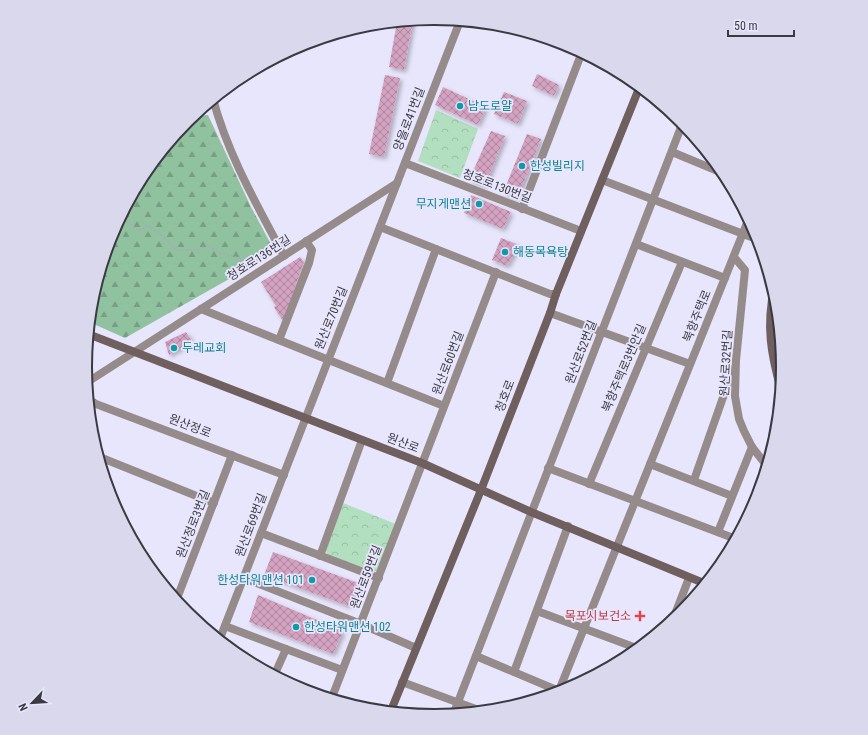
<svg xmlns="http://www.w3.org/2000/svg" width="868" height="735" viewBox="0 0 868 735" font-family="'Roboto Condensed','Noto Sans KR',sans-serif">
	<style>
		.forest { fill: url(#forest-firs) }
		.park { fill: url(#park-crowns) }
		.building { fill: url(#building-cross-hatch); filter: url(#shadow) }
		.lines { fill: none; stroke-linecap: round; stroke-linejoin: round }
		.path { stroke: #a9a8b9; stroke-width: 1.5; stroke-dasharray: 2 2; stroke-linecap: butt }
		.street { stroke: #968b8b; stroke-width: 8 }
		.secondary { stroke: #6f5f5e; stroke-width: 8 }
		.culture-dot { fill: #0f9aa8; stroke: #e8e6fc; stroke-width: 1.5 }
		.health-dot { fill: #e0444e; stroke: #e8e6fc; stroke-width: 1.5 }
		.labels { text-anchor: middle; dominant-baseline: central; stroke-width: 3.5; stroke-linejoin: round; paint-order: stroke }
		.culture-label { font-size: 12px; fill: #0d838f; stroke: #e8e6fc; text-anchor: start }
		.street-label { font-size: 12px; fill: #3b3a43; stroke: #e8e6fc }
		.health-label { font-size: 12px; fill: #be3a42; stroke: #e8e6fc; text-anchor: end }
		.rim { fill: none; stroke: #3b3a43; stroke-width: 2 }
	</style>
	<defs>
		<pattern id="forest-firs" width="22" height="20" patternUnits="userSpaceOnUse"><rect width="22" height="20" fill="#91c2a0"/><path d="M5 1l3.5 6h-7zM16 11l3.5 6h-7z" fill="#789f84"/></pattern>
		<pattern id="park-crowns" width="20" height="18" patternUnits="userSpaceOnUse"><rect width="20" height="18" fill="#b2dfbf"/><path d="M2 6a3 3 0 1 1 6 0M12 15a3 3 0 1 1 6 0" fill="none" stroke="#9ac0a5"/></pattern>
		<pattern id="building-cross-hatch" width="8" height="8" patternUnits="userSpaceOnUse"><rect width="8" height="8" fill="#d4a2c1"/><path d="M0 0l8 8M0 8l8-8" fill="none" stroke="#ad859e"/></pattern>
		<filter id="shadow"><feDropShadow dx="2.5" dy="2.5" stdDeviation="2" flood-color="#0004"/></filter>
	</defs>
	<rect width="100%" height="100%" fill="#e8e6fc"/>
	<path class="forest" d="M208,115L251,207L273,248V252L268,257L125,338L89,322L91,299L111,234L144,173L187,120L192,116Z"/>
	<g class="park">
		<path d="M436,110L478,129L460,178L418,161Z"/>
		<path d="M343,503L396,524L377,571L373,572L328,555L325,550Z"/>
	</g>
	<g class="building">
		<path d="M413,20L404,70L389,67L397,22Z"/>
		<path d="M537,74L559,85L554,96L532,86Z"/>
		<path d="M385,75L400,78L384,157L369,154Z"/>
		<path d="M443,87L486,107L478,125L435,105Z"/>
		<path d="M504,92L527,101L518,124L494,114Z"/>
		<path d="M491,131L505,136L485,186L469,180Z"/>
		<path d="M527,134L541,139L517,199L503,193Z"/>
		<path d="M471,195L511,212L503,229L464,213Z"/>
		<path d="M501,238L519,245L507,266L492,260Z"/>
		<path d="M300,257L304,262L283,321L274,307L276,306L261,282Z"/>
		<path d="M186,332L192,341L169,355L165,342Z"/>
		<path d="M273,552L361,584L348,606L264,575Z"/>
		<path d="M258,595L343,631L333,654L249,622Z"/>
	</g>
	<g class="lines">
		<path class="path" d="M121,216L138,231L143,229L147,224L168,241L176,250H198L207,245L221,253L251,261L269,253L271,254"/>
		<g class="street">
			<path d="M559,42L572,47"/>
			<path d="M213,99C228,155 257,205 284,256"/>
			<path d="M672,152L725,174"/>
			<path d="M405,163L581,231"/>
			<path d="M602,180L759,240"/>
			<path d="M522,209L582,52"/>
			<path d="M380,227L550,294H556"/>
			<path d="M636,244L725,278"/>
			<path d="M734,257L745,270L736,360L735,396L739,419L744,431L752,447L767,466"/>
			<path d="M201,309L444,406"/>
			<path d="M550,313L690,364"/>
			<path d="M279,340L309,263L312,250L306,241"/>
			<path d="M86,383L397,183"/>
			<path d="M387,383L436,249"/>
			<path d="M88,401L284,475"/>
			<path d="M89,411L93,402"/>
			<path d="M97,456L214,503"/>
			<path d="M650,464L732,496"/>
			<path d="M548,468L736,539"/>
			<path d="M694,480L733,369"/>
			<path d="M589,484L682,262"/>
			<path d="M718,532L752,447"/>
			<path d="M261,533L379,578"/>
			<path d="M320,556L362,440"/>
			<path d="M244,578L361,624L416,648"/>
			<path d="M176,601L232,455"/>
			<path d="M537,611L639,649"/>
			<path d="M672,622L689,578"/>
			<path d="M225,626L342,670"/>
			<path d="M219,641L460,21"/>
			<path d="M476,656L559,691"/>
			<path d="M514,672L568,526"/>
			<path d="M274,676L286,649"/>
			<path d="M402,682L484,712"/>
			<path d="M558,693L749,218"/>
			<path d="M331,700L496,272"/>
			<path d="M453,715L683,122"/>
		</g>
		<g class="secondary">
			<path d="M774,289C766,326 771,354 781,390"/>
			<path d="M88,334L422,463L531,512L706,584"/>
			<path d="M390,713L481,490L550,313L556,294L640,86"/>
		</g>
	</g>
	<g class="culture-dot">
		<circle cx="460" cy="106" r="4"/>
		<circle cx="522" cy="166" r="4"/>
		<circle cx="479" cy="204" r="4"/>
		<circle cx="505" cy="252" r="4"/>
		<circle cx="174" cy="348" r="4"/>
		<circle cx="312" cy="580" r="4"/>
		<circle cx="296" cy="627" r="4"/>
	</g>
	<path class="health-dot" d="M638 610h4v4h4v4h-4v4h-4v-4h-4v-4h4z"/>
	<g class="labels">
		<g class="culture-label">
			<text x="468" y="106">남도로얄</text>
			<text x="530" y="166">한성빌리지</text>
			<text x="471" y="204" text-anchor="end">무지게맨션</text>
			<text x="513" y="252">해동목욕탕</text>
			<text x="182" y="348">두레교회</text>
			<text x="304" y="580" text-anchor="end">한성타워맨션 101</text>
			<text x="304" y="627">한성타워맨션 102</text>
		</g>
		<g class="street-label">
			<text transform="translate(409 119) rotate(-69)">양을로41번길</text>
			<text transform="translate(497 186) rotate(21)">청호로130번길</text>
			<text transform="translate(259 258) rotate(-33)">청호로136번길</text>
			<text transform="translate(697 316) rotate(-68)">북항주택로</text>
			<text transform="translate(331 318) rotate(-68)">원산로70번길</text>
			<text transform="translate(581 352) rotate(-69)">원산로52번길</text>
			<text transform="translate(448 363) rotate(-69)">원산로60번길</text>
			<text transform="translate(726 363) rotate(-87)">원산로32번길</text>
			<text transform="translate(624 368) rotate(-67)">북항주택로3번안길</text>
			<text transform="translate(505 396) rotate(-69)">청호로</text>
			<text transform="translate(190 426) rotate(21)">원산정로</text>
			<text transform="translate(403 443) rotate(21)">원산로</text>
			<text transform="translate(193 524) rotate(-69)">원산정로3번길</text>
			<text transform="translate(251 525) rotate(-69)">원산로69번길</text>
			<text transform="translate(366 577) rotate(-69)">원산로59번길</text>
		</g>
		<g class="health-label">
			<text x="631" y="616">목포시보건소</text>
		</g>
	</g>
	<path d="M0 0H868V735H0ZM92 367a342 342 0 1 1 684 0a342 342 0 1 1-684 0Z" fill="#dad8ed" fill-rule="evenodd"/>
	<path class="rim" d="M92 367a342 342 0 1 1 684 0a342 342 0 1 1-684 0Z"/>
	<g transform="translate(32 703) rotate(245)" stroke="#e8e6fc" stroke-width="3" paint-order="stroke">
	<path d="M0-3L7 15L0 10L-7 15Z" fill="#3b3a43"/>
	<text y="-6" font-size="11" font-weight="bold" text-anchor="middle" fill="#3b3a43">N</text>
	</g>
	<path d="M728 30v6h66v-6" fill="none" stroke="#3b3a43" stroke-width="2"/>
	<text x="734" y="30" font-size="12" fill="#3b3a43" stroke="#e8e6fc" stroke-width="3" paint-order="stroke">50 m</text>
</svg>
